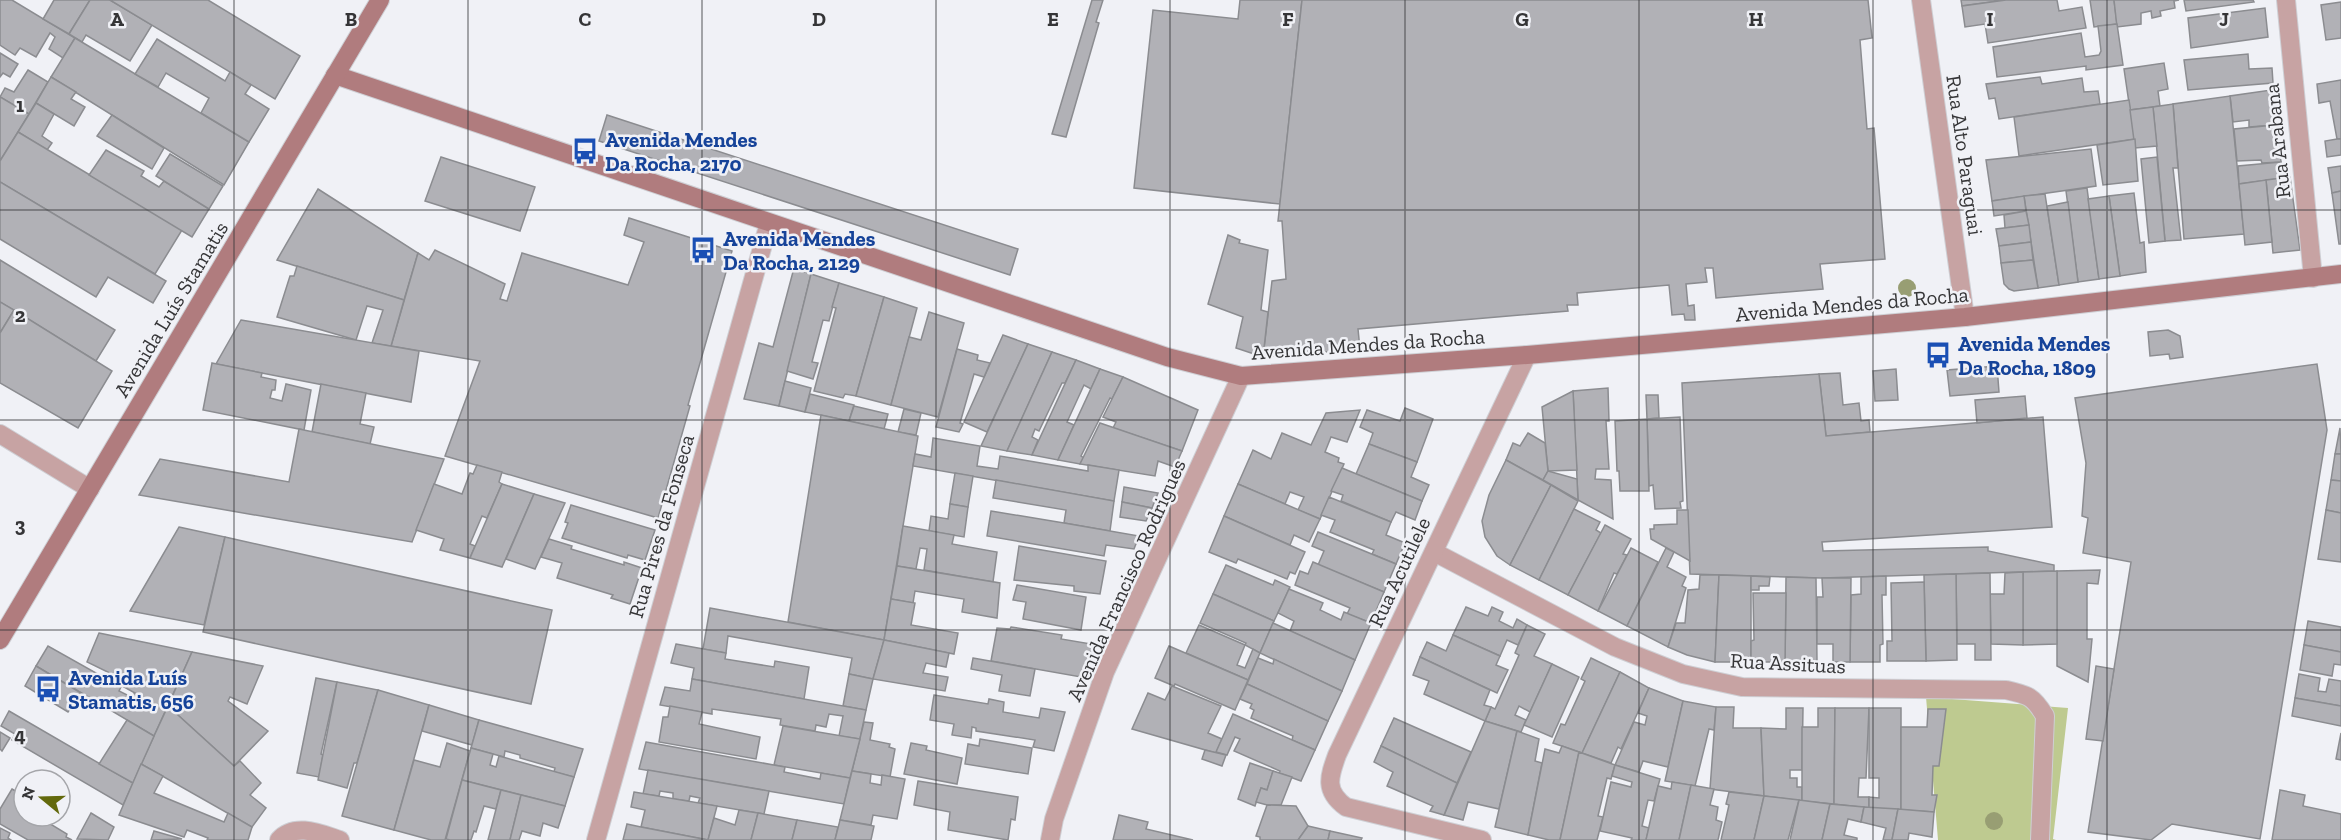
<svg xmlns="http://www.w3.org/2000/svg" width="2341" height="840" viewBox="0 0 2341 840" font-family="'Zilla Slab',serif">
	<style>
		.green { fill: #beca90 }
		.building { fill: #b1b1b6; stroke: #8b8c90; stroke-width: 1.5 }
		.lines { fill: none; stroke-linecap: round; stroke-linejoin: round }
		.street-casing { stroke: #cecfd4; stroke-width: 20 }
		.secondary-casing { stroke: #cecfd4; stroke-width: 20 }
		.street { stroke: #c7a3a3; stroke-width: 18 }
		.secondary { stroke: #b07c7e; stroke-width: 18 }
		.tree { fill: #989e73 }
		.grid { fill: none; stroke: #353537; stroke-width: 1.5; stroke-opacity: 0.55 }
		.labels { text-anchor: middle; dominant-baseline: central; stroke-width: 5; stroke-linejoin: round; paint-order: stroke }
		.transit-label { font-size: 21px; font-weight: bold; fill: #164399; stroke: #f0f1f6; text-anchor: start }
		.street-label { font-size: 21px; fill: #353537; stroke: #f0f1f6 }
		.grid-label { font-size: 20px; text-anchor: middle; font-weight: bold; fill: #353537; stroke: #f0f1f6; stroke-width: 5; stroke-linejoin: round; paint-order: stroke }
	</style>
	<rect width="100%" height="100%" fill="#f0f1f6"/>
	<path class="green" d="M1926,697L2068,708L2053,839L2056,840H1938Z"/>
	<g class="building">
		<path d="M0,0H12L75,38L63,58L49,49L55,37L50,33L36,57L20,48L15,55L0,45Z"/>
		<path d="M54,0H90L69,34L43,19Z"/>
		<path d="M90,0H110L152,25L130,61L86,35L82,42L69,34Z"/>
		<path d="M110,0H208L300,56L275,99Z"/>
		<path d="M1092,0H1103L1096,22L1099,23L1066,137L1052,134Z"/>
		<path d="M1240,0H1302L1280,204L1134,188L1153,10L1238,19Z"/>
		<path d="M1302,0H1868L1872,38L1860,40L1867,129L1874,128L1885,259L1820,264L1823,289L1716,298L1713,268H1705L1707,282L1686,284L1688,306L1694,305L1695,320H1685L1684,314L1672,315L1669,285L1577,293L1578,305H1567L1568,311L1358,329L1360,349L1263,357L1272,281L1286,279L1282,221H1278Z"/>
		<path d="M1961,0H2006L1962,6Z"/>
		<path d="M2006,0H2057L2059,11L2082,7L2086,28L1988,43L1985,24L1965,27L1962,6Z"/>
		<path d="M2090,0H2114L2117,24L2094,27Z"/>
		<path d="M2114,0H2179L2174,1L2175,8L2160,11L2161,16L2152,18L2151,11L2141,13V24L2117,27Z"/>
		<path d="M2184,0H2253L2254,2L2186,11Z"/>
		<path d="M2341,2V38L2326,40L2321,5Z"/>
		<path d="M2265,8L2268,37L2191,48L2188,18Z"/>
		<path d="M2117,24L2123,65L2086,70V66L1997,77L1993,47L2081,33L2085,57L2099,55L2101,51L2098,26Z"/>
		<path d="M75,38L249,142L224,185L51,77Z"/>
		<path d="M157,39L225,81L230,72L251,85L245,94L269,109L249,142L201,113L209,98L166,73L158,87L135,74Z"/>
		<path d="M0,53L18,64L10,77L3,73L0,77Z"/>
		<path d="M2248,54L2249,69L2272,68L2273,83L2188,90L2184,60Z"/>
		<path d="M2164,63L2168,89L2158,91L2160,106L2130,110L2124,69Z"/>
		<path d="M28,70L48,82L29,114L0,97L5,88L14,92Z"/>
		<path d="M51,77L76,92L71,99L85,107L74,126L36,103Z"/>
		<path d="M2040,77L2042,84L2082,78L2084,92L2098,91L2100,104L1999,119L1995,98L1989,99L1986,84Z"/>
		<path d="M2341,80V139H2337L2330,101L2319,103L2317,84Z"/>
		<path d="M2271,90L2275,125L2249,127V120L2233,122L2230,96Z"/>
		<path d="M2230,96L2244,234L2184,239L2173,104Z"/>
		<path d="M0,97L29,114L0,161Z"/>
		<path d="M2129,100L2135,139L2019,156L2014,117Z"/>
		<path d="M36,103L54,114L42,136L52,143L47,150L18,132Z"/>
		<path d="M2173,104L2178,168H2173L2181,240L2165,241L2153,107Z"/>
		<path d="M2153,107L2157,146L2135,148L2130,110Z"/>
		<path d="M112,115L164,148L152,169L97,136Z"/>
		<path d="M607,115L1018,249L1010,275L599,141Z"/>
		<path d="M2275,125H2277L2281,162L2262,163L2261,160L2237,161L2234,129Z"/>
		<path d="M18,132L182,230L155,274L0,182V161Z"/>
		<path d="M2135,139L2138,181L2103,185L2097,145Z"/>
		<path d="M2337,139H2341V155L2327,157L2325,141Z"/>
		<path d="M2091,149L2096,186L1992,201L1986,160Z"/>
		<path d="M106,150L144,171L141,176L159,187L164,181L209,209L192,237L89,175Z"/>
		<path d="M170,154L223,186L209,209L156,176Z"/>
		<path d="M441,157L535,187L520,231L425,201Z"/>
		<path d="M2157,157L2165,241L2149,243L2141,159Z"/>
		<path d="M2281,162L2284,178L2239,184L2238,166Z"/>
		<path d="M2341,166V191L2332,193L2328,168Z"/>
		<path d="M2290,177L2300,250L2273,253L2266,180Z"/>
		<path d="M2266,180L2272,242L2245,245L2239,184Z"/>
		<path d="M0,182L166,281L153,303L108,277L96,297L0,239Z"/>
		<path d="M2087,188L2099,279L2078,282L2066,191Z"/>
		<path d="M318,189L418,253L404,300L277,260Z"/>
		<path d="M2341,191V244H2339L2332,193Z"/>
		<path d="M2134,193L2140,243L2144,242L2146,272L2120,276L2109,196Z"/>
		<path d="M2045,194L2059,285L2038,288L2024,196Z"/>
		<path d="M2024,196L2026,211L1994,216L1992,201Z"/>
		<path d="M2109,196L2120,276L2099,279L2088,199Z"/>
		<path d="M2068,202L2078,282L2059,285L2047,206Z"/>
		<path d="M2026,211L2029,225L2005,228L2004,215Z"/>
		<path d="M629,218L732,251L688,405L690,406L658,518L445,456L480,361L391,346L418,253L429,260L435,250L505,284L500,299L507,301L522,253L628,285L644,242L624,235Z"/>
		<path d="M2029,225L2031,242L1999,246L1996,229Z"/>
		<path d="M1228,235L1240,240L1239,243L1268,250L1261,310L1268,312L1263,357L1236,348L1243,317L1208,304Z"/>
		<path d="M2031,242L2033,260L2001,263L1999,246Z"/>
		<path d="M0,260L115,330L96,361L0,302Z"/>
		<path d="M2033,260L2038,288L2014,291L2009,289L2004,284L2001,263Z"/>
		<path d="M297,266L404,300L391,346L372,343L383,310L367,306L356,340L277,317L290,276H294Z"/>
		<path d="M794,268L811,274L779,406L744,399L759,343L773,347Z"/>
		<path d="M811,274L839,283L829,321L823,320L812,362L818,363L813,379L787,371Z"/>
		<path d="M839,283L884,297L856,396L845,394L843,398L814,391L836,308L832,307Z"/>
		<path d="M884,297L917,308L891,405L856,396Z"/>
		<path d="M0,302L14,310L0,333Z"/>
		<path d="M14,310L112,371L78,428L0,383V333Z"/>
		<path d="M929,312L964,323L938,417L891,405L909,337L921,340Z"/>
		<path d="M241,320L419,351L411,402L216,364Z"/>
		<path d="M2168,330L2180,336L2183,357L2170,359L2169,354L2150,356L2148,332Z"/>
		<path d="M1003,335L1028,344L987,432L964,422Z"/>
		<path d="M1028,344L1052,352L1007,451L981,446Z"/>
		<path d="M957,349L978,355L977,360L990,363L984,377L974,374L960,423L963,424L959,432L936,427Z"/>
		<path d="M1052,352L1076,360L1065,383H1062L1039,431L1035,429L1032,437L1038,440L1032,455L1007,451Z"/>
		<path d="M1076,360L1100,369L1091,389L1084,385L1067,422L1074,425L1058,460L1032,455Z"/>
		<path d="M212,363L262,373L261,377L276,380L275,390H272L270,398L282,401L286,384L311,390L304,430L203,410Z"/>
		<path d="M2317,364L2327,430L2260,839L2172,824L2151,840L2088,832L2131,562L2083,553L2088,518L2082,516L2086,463L2075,398Z"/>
		<path d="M1997,366L1999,392L1950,396L1947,370Z"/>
		<path d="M1100,369L1123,377L1112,399L1110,398L1081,456L1084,458L1080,464L1058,460Z"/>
		<path d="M1896,369L1898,400L1875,401L1873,371Z"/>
		<path d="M1840,373L1843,405L1859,403L1861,421L1869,420L1870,432L1826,436L1819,374Z"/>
		<path d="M1819,374L1826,436L2043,417L2052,527L1822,542L1823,551L1988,547V551L2054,565V571L1822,578L1690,574L1682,383Z"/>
		<path d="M1123,377L1198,410L1182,451L1113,428L1116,422L1103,417Z"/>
		<path d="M785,381L811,388L805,412L779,406Z"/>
		<path d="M321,384L366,393L360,424L374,427L370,444L312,432Z"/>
		<path d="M1608,388L1609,421H1606L1609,469H1596L1595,479L1611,480L1613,519L1578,500L1573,391Z"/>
		<path d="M1573,391L1577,470L1548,471L1542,407Z"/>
		<path d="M810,394L854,405L849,421L805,412Z"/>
		<path d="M1646,395H1658L1659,418L1647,419Z"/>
		<path d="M2025,396L2027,418L1977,423L1975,400Z"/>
		<path d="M854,406L888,414L884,429L849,421Z"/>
		<path d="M1405,408L1433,419L1417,462L1369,444L1373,433L1360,427L1367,410L1400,421Z"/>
		<path d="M904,409L921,413L916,435L898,432Z"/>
		<path d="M1360,410L1347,442L1331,437L1325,452L1339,458L1338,462L1344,464L1320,519L1298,510L1304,497L1290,492L1285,504L1238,484L1253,450L1271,459L1282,433L1311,445L1326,413Z"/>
		<path d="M821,415L918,436L884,640L788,622Z"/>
		<path d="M1680,417L1683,501L1680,502L1681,508L1655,509L1653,485L1649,486L1647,419Z"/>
		<path d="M1647,419L1649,491H1620L1619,471H1617L1615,421Z"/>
		<path d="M1100,423L1182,451L1175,467L1158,461L1155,476L1080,464Z"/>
		<path d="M2340,428L2341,454H2335Z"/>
		<path d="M299,429L444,459L412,542L139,495L160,459L289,482Z"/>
		<path d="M1528,433L1545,443L1548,471L1543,480L1506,460L1513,443L1520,446Z"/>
		<path d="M933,438L980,446L977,466L998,469L1000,456L1088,471V465L1119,470L1114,501L913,466L915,454L931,457Z"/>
		<path d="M1369,444L1417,462L1411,477L1429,485L1422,501L1356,474Z"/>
		<path d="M2335,454H2341V481L2331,480Z"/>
		<path d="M1506,460L1551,485L1510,565L1497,556L1485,537L1482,521L1489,495Z"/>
		<path d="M477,465L502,472L499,482L502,484L487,518L482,516L470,544L475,546L470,558L440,550L444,539L416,530L434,484L462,494L470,473L473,474Z"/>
		<path d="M1342,468L1422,501L1415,520L1396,512L1391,522L1341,501L1343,495L1331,491Z"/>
		<path d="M1548,471L1577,479L1578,500L1543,480Z"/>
		<path d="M955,473L973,476L968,507L950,504Z"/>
		<path d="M996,480L1114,501L1110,531L1064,523L1066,510L993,498Z"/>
		<path d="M2331,480L2341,481V513L2326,510Z"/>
		<path d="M502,484L534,494L502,567L470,558Z"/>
		<path d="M1238,484L1320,519L1309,542L1294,535L1290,545L1224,516Z"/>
		<path d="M1551,485L1578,501L1539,580L1510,565Z"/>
		<path d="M1124,487L1158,493L1152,508L1122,502Z"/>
		<path d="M534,494L565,503L535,569L506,559Z"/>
		<path d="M1329,497L1391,522L1386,535L1405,543L1396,564L1372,554L1374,550L1330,532L1335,520L1321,515Z"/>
		<path d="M1122,502L1152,508L1146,521L1120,517Z"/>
		<path d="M950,504L968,507L964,537L929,531L931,516L948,519Z"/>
		<path d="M571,505L655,530L645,560L628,555L627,558L562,538L568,523L565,522Z"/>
		<path d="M1574,509L1600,522L1596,530L1601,533L1568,595L1539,580Z"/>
		<path d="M1677,510H1688L1690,561L1651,539L1650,529H1654V525L1677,524Z"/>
		<path d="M2326,510L2341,513V562L2318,559Z"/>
		<path d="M991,511L1064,523L1139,536L1134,549L1106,545L1104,556L987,536Z"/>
		<path d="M1224,516L1305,552L1295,574L1290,572L1287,579L1238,559L1236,563L1209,552Z"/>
		<path d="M1605,525L1631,539L1623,554L1627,555L1617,574L1614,573L1598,611L1568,595Z"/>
		<path d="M903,526L954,535L952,544L997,552L993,582L924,570L927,549L920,548L916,569L897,566Z"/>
		<path d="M179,527L225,537L204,625L130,611Z"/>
		<path d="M1318,532L1396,564L1384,592L1318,565L1324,551L1312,546Z"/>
		<path d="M225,537L552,610L531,704L203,632Z"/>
		<path d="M549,539L572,546L571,549L624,565V562L642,568L630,604L611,598L613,595L557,578L562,563L541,557Z"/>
		<path d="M1019,546L1106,561L1100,594L1074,591V586L1014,580Z"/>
		<path d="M1631,548L1658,562L1627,626L1598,611Z"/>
		<path d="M1666,548L1674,552L1667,567L1686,577L1682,586L1686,588L1668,647L1627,626Z"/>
		<path d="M1313,562L1384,592L1371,623L1347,614L1350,608L1295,585L1300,571L1308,574Z"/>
		<path d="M1226,565L1273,585L1275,580L1290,587L1274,621L1213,594Z"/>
		<path d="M897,566L1000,583L997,618L962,612L964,599L915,591L913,603L891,599Z"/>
		<path d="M2100,570L2098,584L2087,583V639H2092L2088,682L2057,666V571Z"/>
		<path d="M2057,571V644L2023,645V572Z"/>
		<path d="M2023,572V645L1991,644L1990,594H2004L2005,573Z"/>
		<path d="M1990,573L1991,660H1975V644H1957L1956,574Z"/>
		<path d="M1956,574L1957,660L1926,661L1924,575Z"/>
		<path d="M1700,575H1719L1715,662L1687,655L1668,647L1676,623H1685L1688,590L1699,589Z"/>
		<path d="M1719,575L1751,576V662H1715Z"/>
		<path d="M1751,576L1770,577L1769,586H1759V590H1751Z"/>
		<path d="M1886,576V595H1882L1883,644L1880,645V662H1850L1851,595L1861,594V577Z"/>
		<path d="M1786,577L1816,578L1817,661L1785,662Z"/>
		<path d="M1822,578H1851L1850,662H1833V644H1817V597H1823Z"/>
		<path d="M1924,582L1926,661H1887V641H1892L1891,583Z"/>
		<path d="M1017,585L1086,597L1081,630L1023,619L1026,602L1013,600Z"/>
		<path d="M1289,589L1323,603L1320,610L1341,620L1344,612L1371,623L1355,660L1290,631L1294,621L1278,613Z"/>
		<path d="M1753,593H1786L1785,662H1751V641L1754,640Z"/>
		<path d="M1213,594L1274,621L1260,653L1245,645L1246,643L1200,623Z"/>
		<path d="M891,599L915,603L911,625L958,633L954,654L884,640Z"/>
		<path d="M1466,607L1488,616L1492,607L1503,612L1499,621L1513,628L1517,619L1527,625L1518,645L1507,640L1500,656L1453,635Z"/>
		<path d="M710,608L884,640L873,679L849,674L852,658L728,636L726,653L703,649Z"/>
		<path d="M2308,621L2341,627V652L2304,645Z"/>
		<path d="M1273,623L1355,660L1342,691L1260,653Z"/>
		<path d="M1199,625L1245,645L1237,665L1245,668L1253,649L1260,653L1248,680L1186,653Z"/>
		<path d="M1527,625L1545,634L1534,656L1552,664L1530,712L1519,706L1515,715L1526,720L1521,732L1485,721L1491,707L1495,709L1519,655L1515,653Z"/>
		<path d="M1011,627L1062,635L1061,639L1097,645L1081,677L991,661L997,628L1010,629Z"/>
		<path d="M99,633L192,652L154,736L36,666L48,646L121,687L119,691L131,697L135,693L122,686L124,680L87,662Z"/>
		<path d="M1453,635L1500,656L1496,665L1508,670L1497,693L1420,657L1427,642L1446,651Z"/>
		<path d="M884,640L949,653L946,667L926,663L923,673L948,677L945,691L873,679Z"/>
		<path d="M676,644L726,653L725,659L774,667L775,661L809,667L804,699L692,679L694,668L671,663Z"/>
		<path d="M2304,645L2341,652V665L2334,664L2332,676L2300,670Z"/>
		<path d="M1169,646L1248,680L1235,710L1175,684L1174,686L1155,678Z"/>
		<path d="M192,652L263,666L247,704L230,697L228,701L268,731L234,766L168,706Z"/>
		<path d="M1420,657L1490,690L1484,705L1491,707L1485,721L1424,694L1429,681L1413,675Z"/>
		<path d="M973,658L1035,669L1030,696L999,691L1002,675L971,669Z"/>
		<path d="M1258,658L1273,664L1274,659L1342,691L1328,721L1247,684Z"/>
		<path d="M1591,658L1620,672L1582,753L1553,743L1561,724L1565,725L1585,681L1581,679Z"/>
		<path d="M1552,664L1579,677L1552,737L1524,725Z"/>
		<path d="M36,666L81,693L68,712L25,686Z"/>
		<path d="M2096,666L2114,669L2103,741L2086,739Z"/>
		<path d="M1620,672L1649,688L1621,749L1618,747L1611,763L1582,753Z"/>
		<path d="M849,674L873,679L866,710L843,706Z"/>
		<path d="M2299,674L2320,678L2318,691L2326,692L2329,679L2341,681V706L2295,698Z"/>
		<path d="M316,678L337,682L321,754L323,755L319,777L297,773Z"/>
		<path d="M692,679L866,710L860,739L839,736L843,716L829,714L826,727L816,725L815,731L780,725L781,719L712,709V714L660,705L665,687L690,691Z"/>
		<path d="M337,682L378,690L357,763H354L347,788L318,780Z"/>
		<path d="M1247,684L1328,721L1315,750L1292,740L1293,736L1251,718L1254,710L1250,708L1252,704L1240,699Z"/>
		<path d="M1172,686L1221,706L1208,733L1222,739L1216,753L1132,729L1148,693L1165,700Z"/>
		<path d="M1649,688L1683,701L1668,767L1643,761L1639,772L1615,765L1634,722L1645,725L1647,716L1638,713Z"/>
		<path d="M378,690L429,705L394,830L342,816Z"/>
		<path d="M934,695L988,704L989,699L1004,702L1003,712L1039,718L1041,708L1065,712L1054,751L1033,747L1035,740L976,731V728L972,727L971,738L952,735L954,724L930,720Z"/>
		<path d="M2295,698L2341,706V726L2292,716Z"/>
		<path d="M1683,701L1716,707L1714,730L1709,729L1695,786L1665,781Z"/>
		<path d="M429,705L479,720L472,745L422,731Z"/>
		<path d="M168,706L234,766L240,761L261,783L250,795L266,808L252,827L141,764Z"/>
		<path d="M670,706L702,712L699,724L760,737L756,759L659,742L663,717H668Z"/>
		<path d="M1716,707H1734L1733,728H1761L1764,796L1710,789Z"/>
		<path d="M1786,708H1803L1802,770H1790V778H1797V787H1802V801L1764,796L1761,728L1786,729Z"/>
		<path d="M1818,708H1835L1834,804L1802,801V727H1818Z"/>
		<path d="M1835,708H1869L1866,778H1859L1858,797H1869V808L1834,804Z"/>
		<path d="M1869,708H1901V810L1869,808V797L1879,798V778H1869Z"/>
		<path d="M1928,709H1946L1939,766H1933L1932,795H1937L1934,812L1901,810V727H1927Z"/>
		<path d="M9,711L133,783L123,805L12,740L15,734L1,726Z"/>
		<path d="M1233,714L1315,750L1301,781L1279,773L1280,771L1234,751L1240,739L1235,737L1227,755L1216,752Z"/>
		<path d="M1394,718L1471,752L1457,783L1381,746Z"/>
		<path d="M127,720L154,736L133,783L99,764Z"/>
		<path d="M479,720L583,749L574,777L554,772L555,768L520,758V755L505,751L504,757L471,748Z"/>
		<path d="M1485,721L1517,731L1499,809L1468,802L1463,820L1444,815Z"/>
		<path d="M864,722L873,723L870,740L890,744L889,747L895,749L890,777L852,771Z"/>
		<path d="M783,726L860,739L850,778L774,765Z"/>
		<path d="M1517,731L1539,739L1535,761L1542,763L1528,835L1495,827Z"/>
		<path d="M0,732L10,738L2,751L0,749Z"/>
		<path d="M2341,733V760L2336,759Z"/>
		<path d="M980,739L1032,748L1028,774L965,764L968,744L979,746Z"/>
		<path d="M646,742L785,767L784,772L820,779L821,773L850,778L844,804L639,769Z"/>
		<path d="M447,743L470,751L445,840H431L394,830L414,760L440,767Z"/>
		<path d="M911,743L927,746L926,750L962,758L957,784L904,774Z"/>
		<path d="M1381,746L1457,783L1444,815L1430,811L1433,806L1387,786L1393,772L1374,762Z"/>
		<path d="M1562,746L1579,752L1560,840H1549L1528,835L1545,749L1559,753Z"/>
		<path d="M471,748L493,754L490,765L496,767L499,756L574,777L565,806L462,780Z"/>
		<path d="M1205,750L1226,755L1222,766L1202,759Z"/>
		<path d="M1579,752L1615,765L1611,779L1607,778L1598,816L1603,817L1597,840H1560Z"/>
		<path d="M1250,763L1273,771L1267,790L1261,788L1255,806L1238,799Z"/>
		<path d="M141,764L163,776L154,793L224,822L228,813L252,827L248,840H207L208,838L187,830L184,837L119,815Z"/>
		<path d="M1615,765L1660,779L1654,801L1648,800L1642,826L1649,828L1646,840H1631L1632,838L1600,831L1611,782L1631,787L1632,782L1612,776Z"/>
		<path d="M648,770L769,791L764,814L698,803L700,798L690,796L689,801L673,799V793L660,791L659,796L643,794Z"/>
		<path d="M852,771L871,774L870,783L881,785L882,775L905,779L897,819L873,815L871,825L840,820Z"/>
		<path d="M1273,771L1292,777L1281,805H1267L1256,802L1261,788L1267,790Z"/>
		<path d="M462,780L501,790L496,809L484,806L476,832L474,831L471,840H450L446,839Z"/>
		<path d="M918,781L1018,797L1015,820L1011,819L1008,840L948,830L950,812L914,805Z"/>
		<path d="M1672,782L1691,785L1679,840H1646L1658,786L1671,789Z"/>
		<path d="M1691,785L1714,789L1710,805L1718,807L1716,820L1722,822L1718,840H1679Z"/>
		<path d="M12,789L24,796V816H50L47,822L67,834L66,837L72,840H28L0,824V809Z"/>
		<path d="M501,790L521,795L510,840H488Z"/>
		<path d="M2280,790L2305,795L2303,806L2341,814V840H2272Z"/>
		<path d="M634,792L717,806L708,840L641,827L645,810L631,807Z"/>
		<path d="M1729,792L1764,796L1754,840H1721L1729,805L1726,804Z"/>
		<path d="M521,795L565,806L558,828L543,823L540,836L522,831L519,840H510Z"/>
		<path d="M1764,796L1799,800L1788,840H1754Z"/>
		<path d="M1799,800L1830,804L1822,840H1790Z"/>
		<path d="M1830,804L1864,807L1861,822L1848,819L1844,835L1857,838V840H1822Z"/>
		<path d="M1267,805L1296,806L1308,826L1298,840H1260V837L1256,836Z"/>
		<path d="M1864,807L1898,809L1892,840H1883L1886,828L1861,822Z"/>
		<path d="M1898,809L1934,812L1932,837L1909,833L1908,840H1892Z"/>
		<path d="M739,810L758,813L751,840H708L714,818L735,825Z"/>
		<path d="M91,813L114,827L108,840L77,839Z"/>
		<path d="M758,813L797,820L792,840H751Z"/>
		<path d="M1119,815L1148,822L1146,829L1193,840H1113Z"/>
		<path d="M797,820L838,827L835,840H792Z"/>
		<path d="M840,820L874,826L871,840H835Z"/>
		<path d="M627,824L641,827L708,840H623Z"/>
		<path d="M1308,826L1330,831L1328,840H1298Z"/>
		<path d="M0,828L10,833L8,838L11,840H0Z"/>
		<path d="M154,831L182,839L151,840Z"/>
		<path d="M1330,831L1362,838L1361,840H1328Z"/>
	</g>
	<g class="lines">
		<g class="street-casing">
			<g id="street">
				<path d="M1921,0L1965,317"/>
				<path d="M2286,0L2313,278"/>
				<path d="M0,434L90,489"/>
				<path d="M1434,552L1615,647L1683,674L1742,687L2006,690C2028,695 2033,696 2045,716L2040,840"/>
				<path d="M279,840C295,822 321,834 340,840"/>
				<path d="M596,840L769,223"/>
				<path d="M1050,840L1054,819L1105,672L1241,376"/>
				<path d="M1482,840L1346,807C1324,791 1329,777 1337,755L1527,355"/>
			</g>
		</g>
		<g class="secondary-casing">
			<g id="secondary">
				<path d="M335,75L1167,357L1241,376L1527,355L1965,317L2341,274"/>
				<path d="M0,640L380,0"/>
			</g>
		</g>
		<use href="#street" class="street"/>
		<use href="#secondary" class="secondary"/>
	</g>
	<g class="tree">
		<circle cx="1907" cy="288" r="9"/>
		<circle cx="1994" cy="821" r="9"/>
	</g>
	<path class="grid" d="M234,0V840M468,0V840M702,0V840M936,0V840M1170,0V840M1405,0V840M1639,0V840M1873,0V840M2107,0V840M0,210H2341M0,420H2341M0,630H2341"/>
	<defs>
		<g id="bus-bare" transform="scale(2.07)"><path d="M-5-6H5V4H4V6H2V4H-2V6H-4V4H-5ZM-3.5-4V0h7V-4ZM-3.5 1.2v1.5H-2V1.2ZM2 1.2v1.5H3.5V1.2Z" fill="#1a4fb4" stroke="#f0f1f6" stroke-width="2.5" paint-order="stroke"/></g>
	</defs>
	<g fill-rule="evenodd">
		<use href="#bus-bare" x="585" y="151"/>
		<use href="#bus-bare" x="703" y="250"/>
		<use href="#bus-bare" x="1938" y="355"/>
		<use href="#bus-bare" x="48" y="689"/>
	</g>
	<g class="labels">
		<g class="transit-label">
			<text x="605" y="139">Avenida Mendes<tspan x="605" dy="24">Da Rocha, 2170</tspan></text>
			<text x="723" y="238">Avenida Mendes<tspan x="723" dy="24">Da Rocha, 2129</tspan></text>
			<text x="1958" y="343">Avenida Mendes<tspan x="1958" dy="24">Da Rocha, 1809</tspan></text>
			<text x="68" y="677">Avenida Luís<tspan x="68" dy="24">Stamatis, 656</tspan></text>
		</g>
		<g class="street-label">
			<text transform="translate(2277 141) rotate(-96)">Rua Arabana</text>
			<text transform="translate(1965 155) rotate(82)">Rua Alto Paraguai</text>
			<text transform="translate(1852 304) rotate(-5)">Avenida Mendes da Rocha</text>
			<text transform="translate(171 309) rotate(-59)">Avenida Luís Stamatis</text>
			<text transform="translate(1368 344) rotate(-4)">Avenida Mendes da Rocha</text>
			<text transform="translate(661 526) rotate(-74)">Rua Pires da Fonseca</text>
			<text transform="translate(1399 572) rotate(-65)">Rua Acutilele</text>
			<text transform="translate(1126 580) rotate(-66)">Avenida Francisco Rodrigues</text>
			<text transform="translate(1788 663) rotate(3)">Rua Assituas</text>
		</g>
	</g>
	<g class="grid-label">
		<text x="117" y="26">A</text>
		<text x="351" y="26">B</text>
		<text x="585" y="26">C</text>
		<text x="819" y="26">D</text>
		<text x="1053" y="26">E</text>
		<text x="1288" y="26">F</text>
		<text x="1522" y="26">G</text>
		<text x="1756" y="26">H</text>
		<text x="1990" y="26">I</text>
		<text x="2224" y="26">J</text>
		<text x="20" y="112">1</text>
		<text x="20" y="322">2</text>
		<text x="20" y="532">3</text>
		<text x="20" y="742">4</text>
	</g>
	<g transform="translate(42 798) rotate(289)"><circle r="28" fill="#f0f1f6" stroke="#a5a6aa" stroke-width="1.5"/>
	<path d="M0-4.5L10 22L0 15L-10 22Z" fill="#63690c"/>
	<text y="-9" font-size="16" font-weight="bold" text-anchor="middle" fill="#353537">N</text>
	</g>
</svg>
